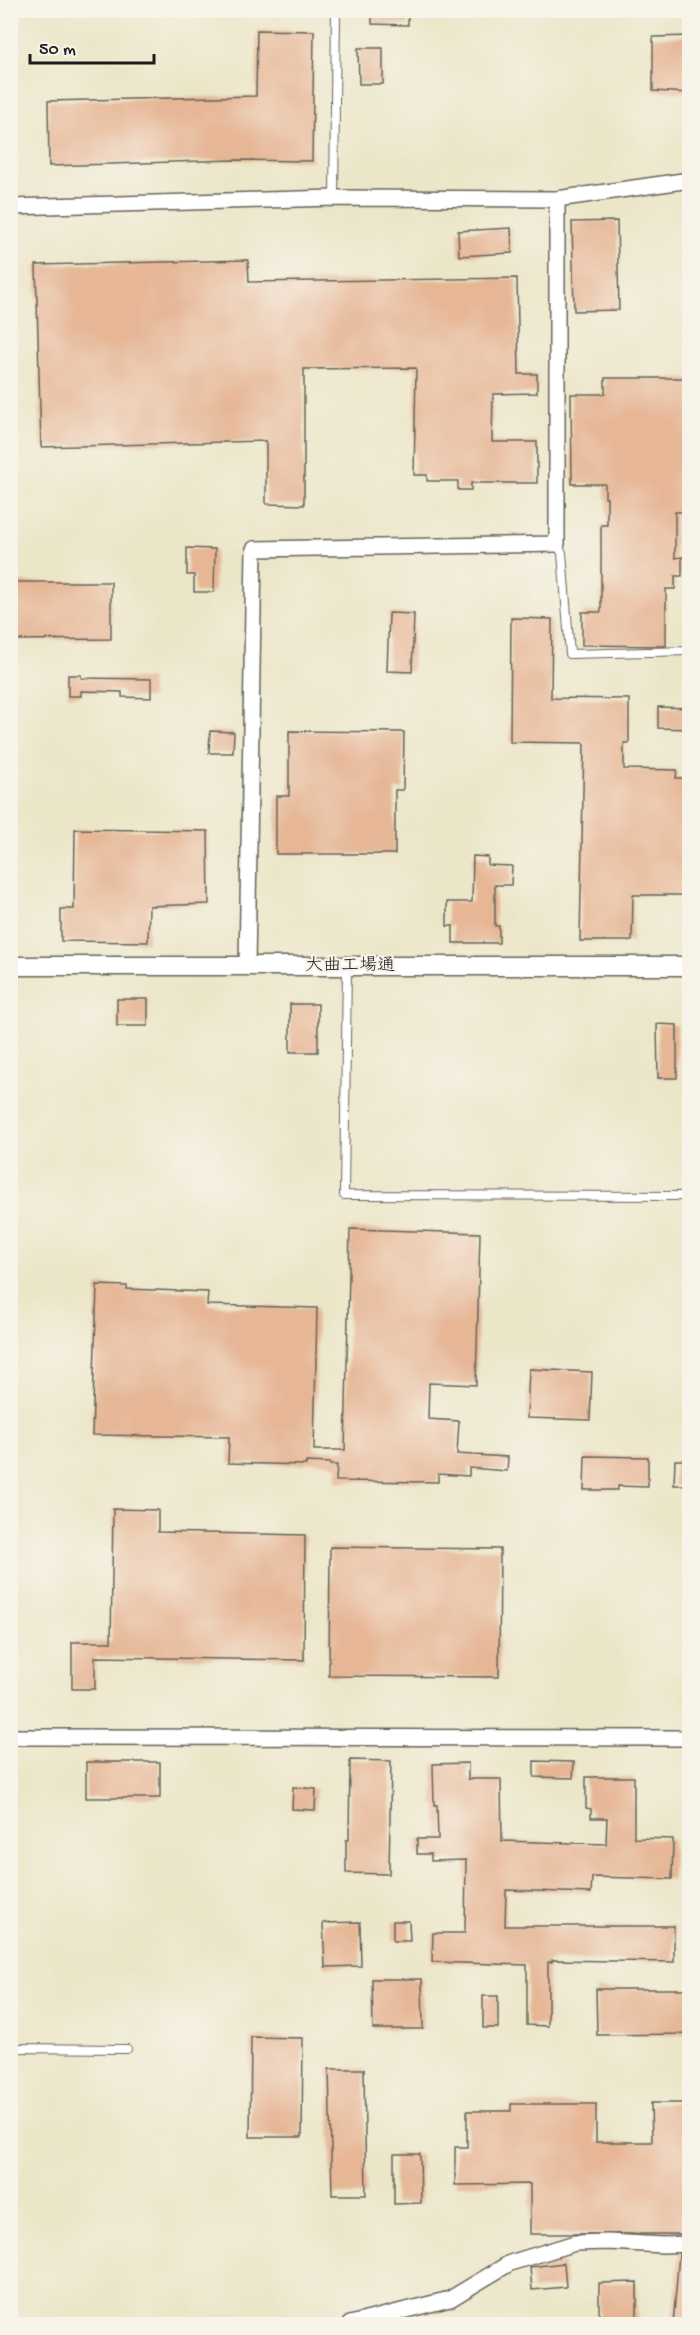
<svg xmlns="http://www.w3.org/2000/svg" width="700" height="2335" viewBox="0 0 700 2335" font-family="'Gochi Hand','Klee One',sans-serif">
	<style>
		.forest { fill: url(#forest-firs); stroke: #456c50; stroke-width: 1.5 }
		.building { fill: #e6b695 }
		.lines { fill: none; stroke-linecap: round; stroke-linejoin: round }
		.service-casing { stroke: #656359; stroke-width: 10 }
		.minor-casing { stroke: #656359; stroke-width: 18 }
		.tertiary-casing { stroke: #656359; stroke-width: 21 }
		.service { stroke: #fff; stroke-width: 8 }
		.minor { stroke: #fff; stroke-width: 15 }
		.tertiary { stroke: #fff; stroke-width: 18 }
		.labels { text-anchor: middle; dominant-baseline: central; stroke-width: 4.5; stroke-linejoin: round; paint-order: stroke }
		.street-label { font-size: 18px; fill: #1c1c1c; stroke: #f7f3e8 }
	</style>
	<defs>
		<pattern id="forest-firs" width="22" height="20" patternUnits="userSpaceOnUse" patternTransform="scale(1.5)"><rect width="22" height="20" fill="#6ebb84"/><path d="M5 1l3.5 6h-7zM16 11l3.5 6h-7z" fill="#5a976b"/></pattern>
	</defs>
	<rect width="100%" height="100%" fill="#f7f3e8"/>
	<filter id="ink" filterUnits="userSpaceOnUse"><feTurbulence type="fractalNoise" baseFrequency=".0167" numOctaves="2"/><feDisplacementMap in="SourceGraphic" scale="12" xChannelSelector="R" yChannelSelector="G"/><feConvolveMatrix kernelMatrix="1 2 1 2 8 2 1 2 1" color-interpolation-filters="sRGB"/></filter>
	<filter id="wash" filterUnits="userSpaceOnUse"><feTurbulence type="fractalNoise" baseFrequency=".008" numOctaves="4" result="noise"/><feDisplacementMap in="SourceGraphic" scale="24" xChannelSelector="R" yChannelSelector="G"/><feGaussianBlur stdDeviation="1.35" result="paint"/><feColorMatrix in="noise" values="0 0 0 0 0 0 0 0 0 0 0 0 0 0 0 0 0 1.4 0 .05"/><feComposite in="paint" operator="in"/></filter>
	<g filter="url(#wash)">
		<rect width="100%" height="100%" fill="#ece6c9"/>
		<path class="forest" d="M289,2316L290,2324H175Z"/>
		<g id="blocks">
			<g class="building">
				<path d="M408,10V25L372,24V11Z"/>
				<path d="M257,30L314,31L312,161L234,160L49,166L48,101L256,96Z"/>
				<path d="M690,36V93L653,91V37Z"/>
				<path d="M358,48H383V84H359Z"/>
				<path d="M617,221L619,310L574,311L572,222Z"/>
				<path d="M511,228L512,253L459,256L458,231Z"/>
				<path d="M248,260L249,282L517,278L519,374H537V393L493,394L492,442H537V483H471V490H458V481H427V475H414L416,368L304,369V505L266,504V441L41,447L36,265Z"/>
				<path d="M605,378H690V512H675V558L682,557V576H675V589H666V646L582,645V612H601V525H607V498H605V484H572L571,394H605Z"/>
				<path d="M187,548L215,549L214,592H194V575H187Z"/>
				<path d="M10,582H111V639L10,640Z"/>
				<path d="M389,613L414,614L412,672L387,671Z"/>
				<path d="M511,618L552,619L551,698L629,699V743H624V769L677,770L676,778H684L683,822L690,824V895H633L632,941H580L584,743L510,742Z"/>
				<path d="M68,675H81V678L151,679V698L122,697V692L81,691V696H68Z"/>
				<path d="M658,707L690,708V729L658,728Z"/>
				<path d="M210,731L234,732L233,753H209Z"/>
				<path d="M289,731L404,732L403,790H395V854H276V796H289Z"/>
				<path d="M75,829L208,831L209,904L149,906L148,942L61,941V909H74Z"/>
				<path d="M473,856L488,857V865L512,866L511,885H495V926H499V943H453V926H447V902H472Z"/>
				<rect x="117" y="999" width="31" height="27"/>
				<rect x="290" y="1004" width="28" height="48"/>
				<path d="M657,1024L677,1025V1078H658Z"/>
				<path d="M350,1229L480,1233L476,1385L429,1383L428,1419L459,1421L457,1454L508,1457L507,1471L469,1468V1476L438,1474V1482L336,1481L337,1465H330V1463L306,1462V1465L228,1463L229,1437L92,1435L97,1285L127,1286V1289L208,1292L207,1305L317,1308L314,1450H345Z"/>
				<path d="M529,1369L592,1372L590,1420L527,1418Z"/>
				<path d="M585,1456L648,1457V1487L618,1486V1490H584Z"/>
				<path d="M675,1460H690V1485H674Z"/>
				<path d="M113,1509L158,1510V1532L305,1535L304,1660L95,1657V1689H72V1642H111Z"/>
				<path d="M330,1547L500,1549L499,1677L329,1676Z"/>
				<path d="M350,1760L391,1761L389,1874L346,1873V1840H349Z"/>
				<path d="M534,1761L574,1762L573,1778L534,1777Z"/>
				<rect x="86" y="1762" width="74" height="36"/>
				<path d="M468,1763V1779H501L502,1841L606,1844L607,1818H591V1809L586,1808V1777H634V1838L673,1839L672,1879L592,1877L591,1893L506,1890L505,1926H674V1962L552,1960V1962H548V2026L527,2025V1965L432,1962L433,1933H465L466,1860L431,1861V1854H417V1839H438L437,1805H434L433,1764Z"/>
				<path d="M293,1787L316,1789L315,1810L292,1809Z"/>
				<path d="M393,1921H409L410,1941H393Z"/>
				<path d="M360,1922L361,1966L325,1967L323,1923Z"/>
				<path d="M372,1979H422L423,2029H373Z"/>
				<path d="M596,1989H690V2034L597,2035Z"/>
				<rect x="483" y="1996" width="15" height="32"/>
				<path d="M251,2037L303,2038L302,2137H250Z"/>
				<path d="M329,2069H364L366,2195H332Z"/>
				<path d="M651,2103H690V2234H530V2184L455,2185V2147H467V2111H511V2104H596V2142H652Z"/>
				<path d="M394,2154H420L421,2203L394,2204Z"/>
				<path d="M679,2254H690V2325H673Z"/>
				<path d="M564,2263L566,2287L532,2290L530,2267Z"/>
				<path d="M637,2282V2325H599V2283Z"/>
			</g>
		</g>
	</g>
	<g filter="url(#ink)">
		<use href="#blocks" fill-opacity="0" stroke="#656359" stroke-width="1.5"/>
		<g class="lines">
			<g class="service-casing">
				<g id="service">
					<path d="M334,198L336,10"/>
					<path d="M557,544L562,553L570,654L690,651"/>
					<path d="M347,967L344,1195L690,1196"/>
					<path d="M10,2048L127,2049"/>
				</g>
			</g>
			<g class="minor-casing">
				<g id="minor">
					<path d="M10,207L334,198L557,199L690,180"/>
					<path d="M247,966L254,549L557,544V199"/>
					<path d="M10,1737L690,1738"/>
					<path d="M350,2324L450,2299L510,2263L575,2243L608,2242L663,2245L690,2244"/>
				</g>
			</g>
			<g class="tertiary-casing">
				<path id="tertiary" d="M10,966H690"/>
			</g>
			<use href="#service" class="service"/>
			<use href="#minor" class="minor"/>
			<use href="#tertiary" class="tertiary"/>
		</g>
	</g>
	<g class="labels">
		<g class="street-label">
			<text x="350" y="966">大曲工場通</text>
		</g>
	</g>
	<rect width="700" height="2335" fill="none" stroke="#f7f3e8" stroke-width="36"/>
	<path d="M30 54v9h124v-9" fill="none" stroke="#1c1c1c" stroke-width="3"/>
	<text x="39" y="54" font-size="18" fill="#1c1c1c" stroke="#f7f3e8" stroke-width="4.5" paint-order="stroke">50 m</text>
</svg>
